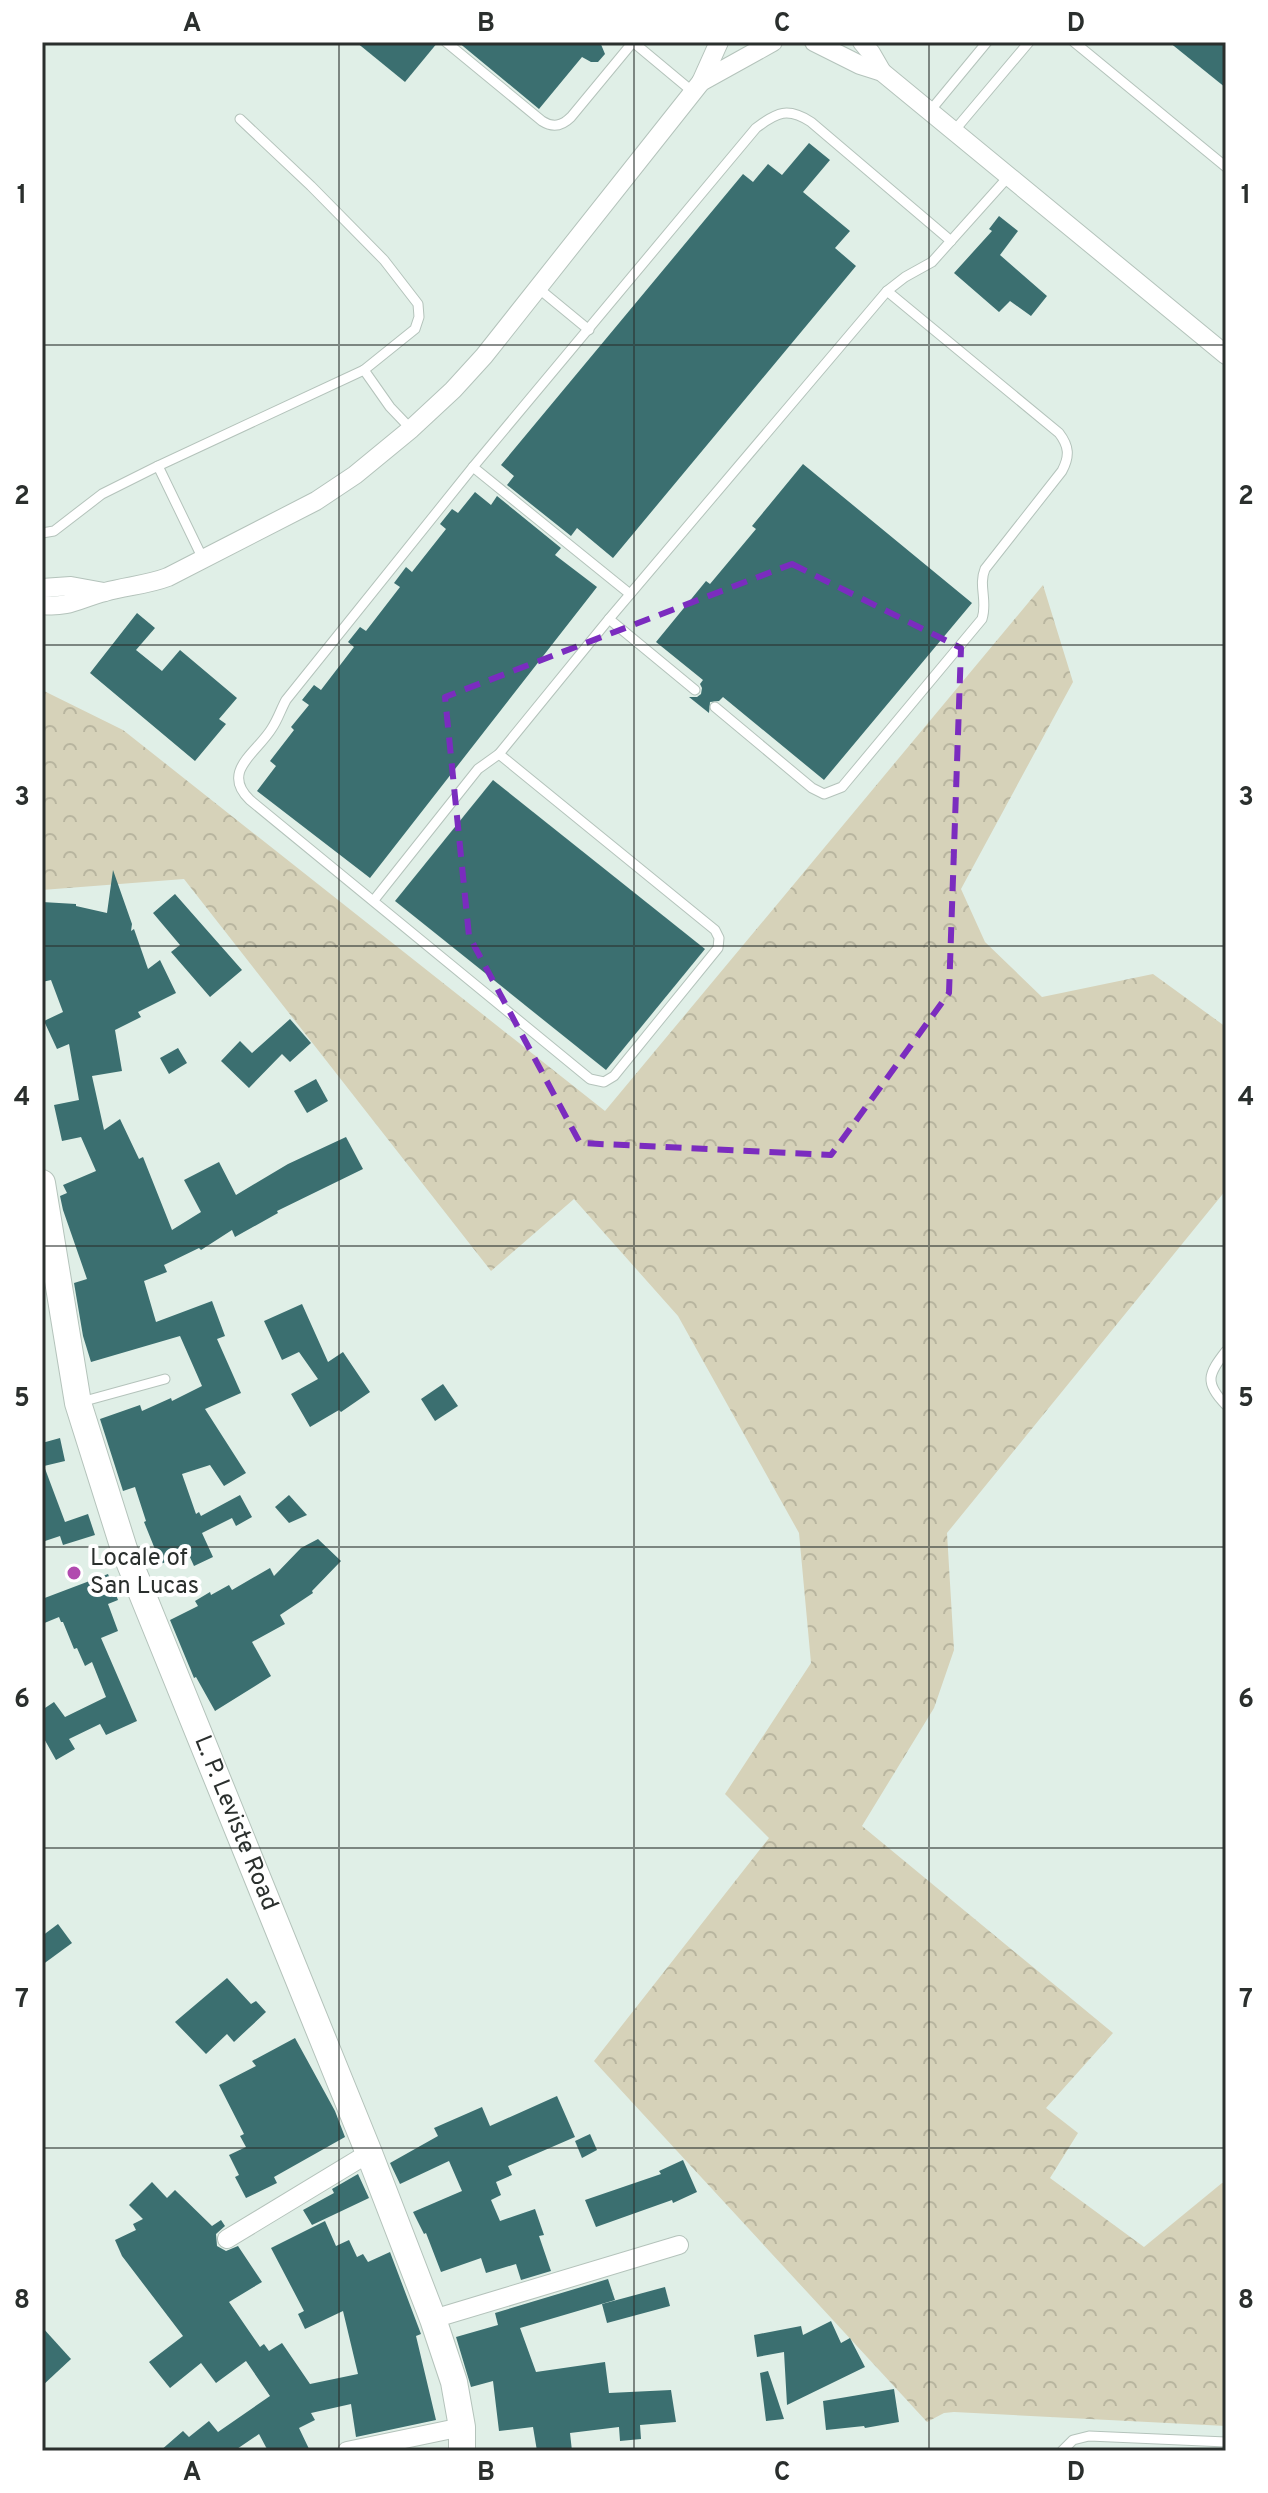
<svg xmlns="http://www.w3.org/2000/svg" width="1268" height="2493" viewBox="0 0 1268 2493" font-family="Overpass,sans-serif">
	<style>
		.forest { fill: url(#forest-crowns) }
		.building { fill: #3b6f70 }
		.lines { fill: none; stroke-linecap: round; stroke-linejoin: round }
		.service-casing { stroke: #b4c3bb; stroke-width: 11 }
		.minor-casing { stroke: #b4c3bb; stroke-width: 20 }
		.secondary-casing { stroke: #b4c3bb; stroke-width: 28 }
		.service { stroke: #fff; stroke-width: 9 }
		.minor { stroke: #fff; stroke-width: 18 }
		.secondary { stroke: #fff; stroke-width: 26 }
		.marked { fill: none; stroke: #7b2cbf; stroke-width: 6; stroke-dasharray: 16 10; stroke-linejoin: round }
		.grid { fill: none; stroke: #2a2f2d; stroke-width: 2; stroke-opacity: 0.55 }
		.poi-dot { fill: #b14baf; stroke: #fff; stroke-width: 3 }
		.labels { text-anchor: middle; dominant-baseline: central; stroke-width: 8; stroke-linejoin: round; paint-order: stroke }
		.poi-label { font-size: 24px; fill: #2a2f2d; stroke: #fff; text-anchor: start }
		.street-label { font-size: 24px; fill: #2a2f2d; stroke: #fff }
		.neatline { fill: none; stroke: #2a2f2d; stroke-width: 3 }
		.grid-label { font-size: 26px; text-anchor: middle; font-weight: bold; fill: #2a2f2d }
	</style>
	<defs>
		<pattern id="forest-crowns" width="20" height="18" patternUnits="userSpaceOnUse" patternTransform="scale(2)"><rect width="20" height="18" fill="#d6d2b9"/><path d="M2 6a3 3 0 1 1 6 0M12 15a3 3 0 1 1 6 0" fill="none" stroke="#b8b59f"/></pattern>
	</defs>
	<rect width="100%" height="100%" fill="#e0efe7"/>
	<path class="forest" d="M1043,585L1073,682L961,889L985,942L1042,997L1153,974L1226,1027V1190L947,1533L954,1650L934,1708L862,1826L1113,2033L1046,2108L1078,2133L1050,2178L1144,2247L1222,2183H1226V2426L954,2412L944,2413L927,2422L594,2061L769,1838L725,1794L811,1663L799,1533L678,1316L574,1199L491,1271L184,879L42,890V690L123,730L605,1111Z"/>
	<g class="building">
		<path d="M356,42H438L405,82Z"/>
		<path d="M458,42H600L605,54L598,62H591L582,57L539,109Z"/>
		<path d="M1169,42H1226V88Z"/>
		<path d="M809,143L830,160L803,192L850,231L835,248L856,266L613,558L577,528L571,536L507,485L514,476L501,465L743,174L753,182L768,164L782,175Z"/>
		<path d="M999,216L1018,231L1000,255L1047,296L1031,316L1010,301L999,312L954,273L992,231L989,229Z"/>
		<path d="M803,464L972,603L824,780L723,697L719,701L710,702L709,713L689,697H697L701,694L702,688L700,684L703,680L656,642L706,581L710,584L756,529L752,526Z"/>
		<path d="M475,492L491,505L497,496L561,548L555,555L597,587L370,878L257,791L276,766L270,761L294,730L291,727L309,705L302,700L314,685L321,690L354,647L348,642L360,627L366,631L400,587L394,583L406,567L412,572L446,529L440,524L452,509L458,513Z"/>
		<path d="M137,613L155,628L136,650L162,671L180,650L237,698L219,719L226,724L195,761L90,673Z"/>
		<path d="M493,780L705,949L606,1070L395,901Z"/>
		<path d="M113,870L132,924L131,931L134,929L148,969L160,960L176,993L138,1012L141,1017L115,1030L122,1071L92,1076L104,1130L120,1119L139,1159L143,1157L172,1230L201,1212L184,1180L219,1162L236,1195L288,1164L346,1137L363,1169L277,1211L278,1213L235,1237L232,1230L201,1250L199,1248L164,1265L167,1272L144,1281L156,1322L212,1301L225,1336L217,1339L241,1393L205,1409L246,1473L224,1486L210,1465L182,1474L196,1514L199,1512L201,1516L240,1495L252,1517L236,1526L232,1518L202,1533L213,1557L194,1566L188,1553L161,1564L144,1522L146,1521L135,1487L123,1491L100,1419L140,1405L142,1411L171,1398L172,1401L202,1386L180,1336L91,1362L83,1336L74,1283L87,1279L63,1210L60,1196L67,1193L63,1185L96,1171L81,1137L62,1141L54,1105L79,1100L69,1044L57,1049L44,1021L63,1012L51,980L42,982V902L76,904V906L107,913Z"/>
		<path d="M175,894L242,970L210,997L171,952L180,945L153,913Z"/>
		<path d="M290,1019L311,1043L290,1062L282,1054L249,1088L221,1061L240,1041L252,1053Z"/>
		<path d="M178,1048L187,1063L169,1074L160,1058Z"/>
		<path d="M316,1079L328,1101L307,1113L294,1091Z"/>
		<path d="M302,1304L328,1362L343,1352L370,1392L341,1412L339,1410L310,1427L291,1394L318,1379L299,1352L282,1360L264,1321Z"/>
		<path d="M443,1384L458,1406L435,1421L421,1399Z"/>
		<path d="M60,1438L65,1461L44,1466L65,1522L88,1514L95,1535L63,1545L60,1536L42,1542V1443Z"/>
		<path d="M289,1495L307,1515L289,1523L275,1507Z"/>
		<path d="M318,1539L341,1561L312,1591L313,1593L280,1615L285,1624L252,1642L271,1676L215,1711L196,1677L194,1678L170,1620L198,1606L195,1601L210,1592L211,1595L229,1585L232,1590L270,1568L274,1576L301,1548Z"/>
		<path d="M108,1574L118,1600L108,1604L118,1631L101,1638L137,1721L106,1735L100,1724L69,1739L75,1749L56,1760L42,1735V1710L54,1702L65,1717L106,1697L92,1662L85,1666L77,1648L74,1649L63,1622H61L59,1617L42,1624V1599Z"/>
		<path d="M58,1924L72,1943L42,1965V1936Z"/>
		<path d="M227,1978L251,2004L256,2001L266,2012L234,2042L227,2034L206,2054L175,2022Z"/>
		<path d="M295,2038L335,2111L345,2137L274,2177L277,2183L246,2198L235,2177L239,2175L229,2155L246,2147L240,2136L244,2134L219,2085L256,2066L252,2061Z"/>
		<path d="M557,2096L575,2137L508,2166L512,2175L496,2182L501,2195L491,2200L500,2221L535,2209L544,2235L539,2236L551,2271L521,2280L516,2264L486,2273L481,2258L441,2272L426,2233L424,2234L413,2212L462,2191L449,2161L400,2184L390,2163L438,2136L434,2128L482,2107L490,2126Z"/>
		<path d="M590,2134L597,2150L582,2158L575,2141Z"/>
		<path d="M683,2160L697,2192L673,2203L672,2200L596,2227L585,2200L661,2174L659,2171Z"/>
		<path d="M358,2174L369,2198L312,2225L303,2210L334,2193L332,2189Z"/>
		<path d="M152,2182L167,2198L175,2190L212,2226L221,2220L225,2226L216,2234L217,2246L226,2251L238,2246L262,2282L229,2302L260,2347L264,2344L269,2351L282,2343L310,2384L358,2374L343,2311L305,2329L298,2314L304,2311L271,2248L325,2221L336,2246L349,2240L357,2257L363,2254L368,2262L390,2252L421,2334L416,2336L436,2420L356,2437L351,2404L311,2413L315,2420L299,2428L310,2451H268L259,2434L234,2451H160L183,2431L189,2437L209,2421L218,2432L270,2396L246,2361L216,2383L201,2363L170,2388L149,2362L183,2336L122,2256L115,2240L136,2230L133,2224L143,2219L129,2205Z"/>
		<path d="M608,2279L615,2300L520,2328L536,2372L605,2362L609,2393L671,2390L676,2422L640,2425L641,2439L620,2441L619,2427L570,2433L572,2451H537L533,2427L499,2431L493,2381L471,2387L456,2337L498,2325L495,2313Z"/>
		<path d="M665,2287L670,2306L607,2323L602,2304Z"/>
		<path d="M831,2321L841,2343L850,2338L865,2367L787,2405L784,2352L757,2357L754,2335L801,2326L803,2335Z"/>
		<path d="M42,2327L71,2359L42,2386Z"/>
		<path d="M768,2371L784,2419L766,2421L760,2373Z"/>
		<path d="M894,2389L899,2422L865,2428L864,2426L826,2430L823,2401Z"/>
	</g>
	<g class="lines">
		<g class="service-casing">
			<g id="service">
				<path d="M446,42L542,121C553,128 562,126 571,117L633,42"/>
				<path d="M633,42L693,92"/>
				<path d="M1074,42L1226,167"/>
				<path d="M930,111L987,42"/>
				<path d="M240,119L311,186L384,260L418,304L419,317L415,329L364,370L390,407L411,429"/>
				<path d="M954,131L1029,42"/>
				<path d="M538,288L589,330"/>
				<path d="M473,467L630,594"/>
				<path d="M42,533L54,531L102,494L158,466"/>
				<path d="M203,559L158,466L364,370"/>
				<path d="M609,619L695,690"/>
				<path d="M715,707L812,788L824,794L842,787L982,619C988,601 978,586 985,569L1062,471C1070,456 1069,446 1059,433L887,291"/>
				<path d="M499,754L715,930L719,938L718,948L614,1076L604,1082L590,1079L250,800C220,771 257,753 272,728C278,719 281,709 286,700L473,467L756,128C777,112 788,107 811,122L951,241"/>
				<path d="M374,900L478,769L499,754L609,619L887,291L905,277L932,262L1009,176"/>
				<path d="M1226,1351C1208,1374 1204,1383 1226,1405"/>
				<path d="M81,1402L165,1379"/>
				<path d="M1062,2451L1073,2440L1089,2436L1226,2442"/>
			</g>
		</g>
		<g class="minor-casing">
			<g id="minor">
				<path d="M814,42L860,65L882,72L1226,355"/>
				<path d="M862,42L871,53L882,72"/>
				<path d="M701,82L719,42"/>
				<path d="M42,588L71,586L104,592"/>
				<path d="M42,605C70,608 80,598 105,592C126,586 147,585 168,577L316,501L355,475L411,429L453,390L484,356L701,82L773,42"/>
				<path d="M227,2239L369,2153"/>
				<path d="M433,2319L679,2245"/>
				<path d="M347,2451L462,2427"/>
			</g>
		</g>
		<g class="secondary-casing">
			<g id="secondary">
				<path id="s1" d="M42,1183L78,1403L124,1549L369,2153L433,2319L454,2382L462,2427V2451"/>
			</g>
		</g>
		<use href="#service" class="service"/>
		<use href="#minor" class="minor"/>
		<use href="#secondary" class="secondary"/>
	</g>
	<path class="marked" d="M792,564L961,648L949,993L831,1155L580,1143L469,936L445,697Z"/>
	<path class="grid" d="M339,42V2451M634,42V2451M929,42V2451M42,345H1226M42,645H1226M42,946H1226M42,1246H1226M42,1547H1226M42,1848H1226M42,2148H1226"/>
	<circle class="poi-dot" cx="74" cy="1573" r="8"/>
	<g class="labels">
		<g class="poi-label">
			<text x="90" y="1559">Locale of<tspan x="90" dy="28">San Lucas</tspan></text>
		</g>
		<g class="street-label">
			<text stroke="none"><textPath href="#s1" startOffset="672">L. P. Leviste Road</textPath></text>
		</g>
	</g>
	<rect width="1268" height="2493" fill="none" stroke="#ffffff" stroke-width="88"/>
	<rect x="44" y="44" width="1180" height="2405" class="neatline"/>
	<g class="grid-label">
		<text x="192" y="31">A</text>
		<text x="486" y="31">B</text>
		<text x="782" y="31">C</text>
		<text x="1076" y="31">D</text>
		<text x="22" y="203">1</text>
		<text x="1246" y="203">1</text>
		<text x="22" y="504">2</text>
		<text x="1246" y="504">2</text>
		<text x="22" y="805">3</text>
		<text x="1246" y="805">3</text>
		<text x="22" y="1105">4</text>
		<text x="1246" y="1105">4</text>
		<text x="22" y="1406">5</text>
		<text x="1246" y="1406">5</text>
		<text x="22" y="1707">6</text>
		<text x="1246" y="1707">6</text>
		<text x="22" y="2007">7</text>
		<text x="1246" y="2007">7</text>
		<text x="22" y="2308">8</text>
		<text x="1246" y="2308">8</text>
		<text x="192" y="2480">A</text>
		<text x="486" y="2480">B</text>
		<text x="782" y="2480">C</text>
		<text x="1076" y="2480">D</text>
	</g>
</svg>
